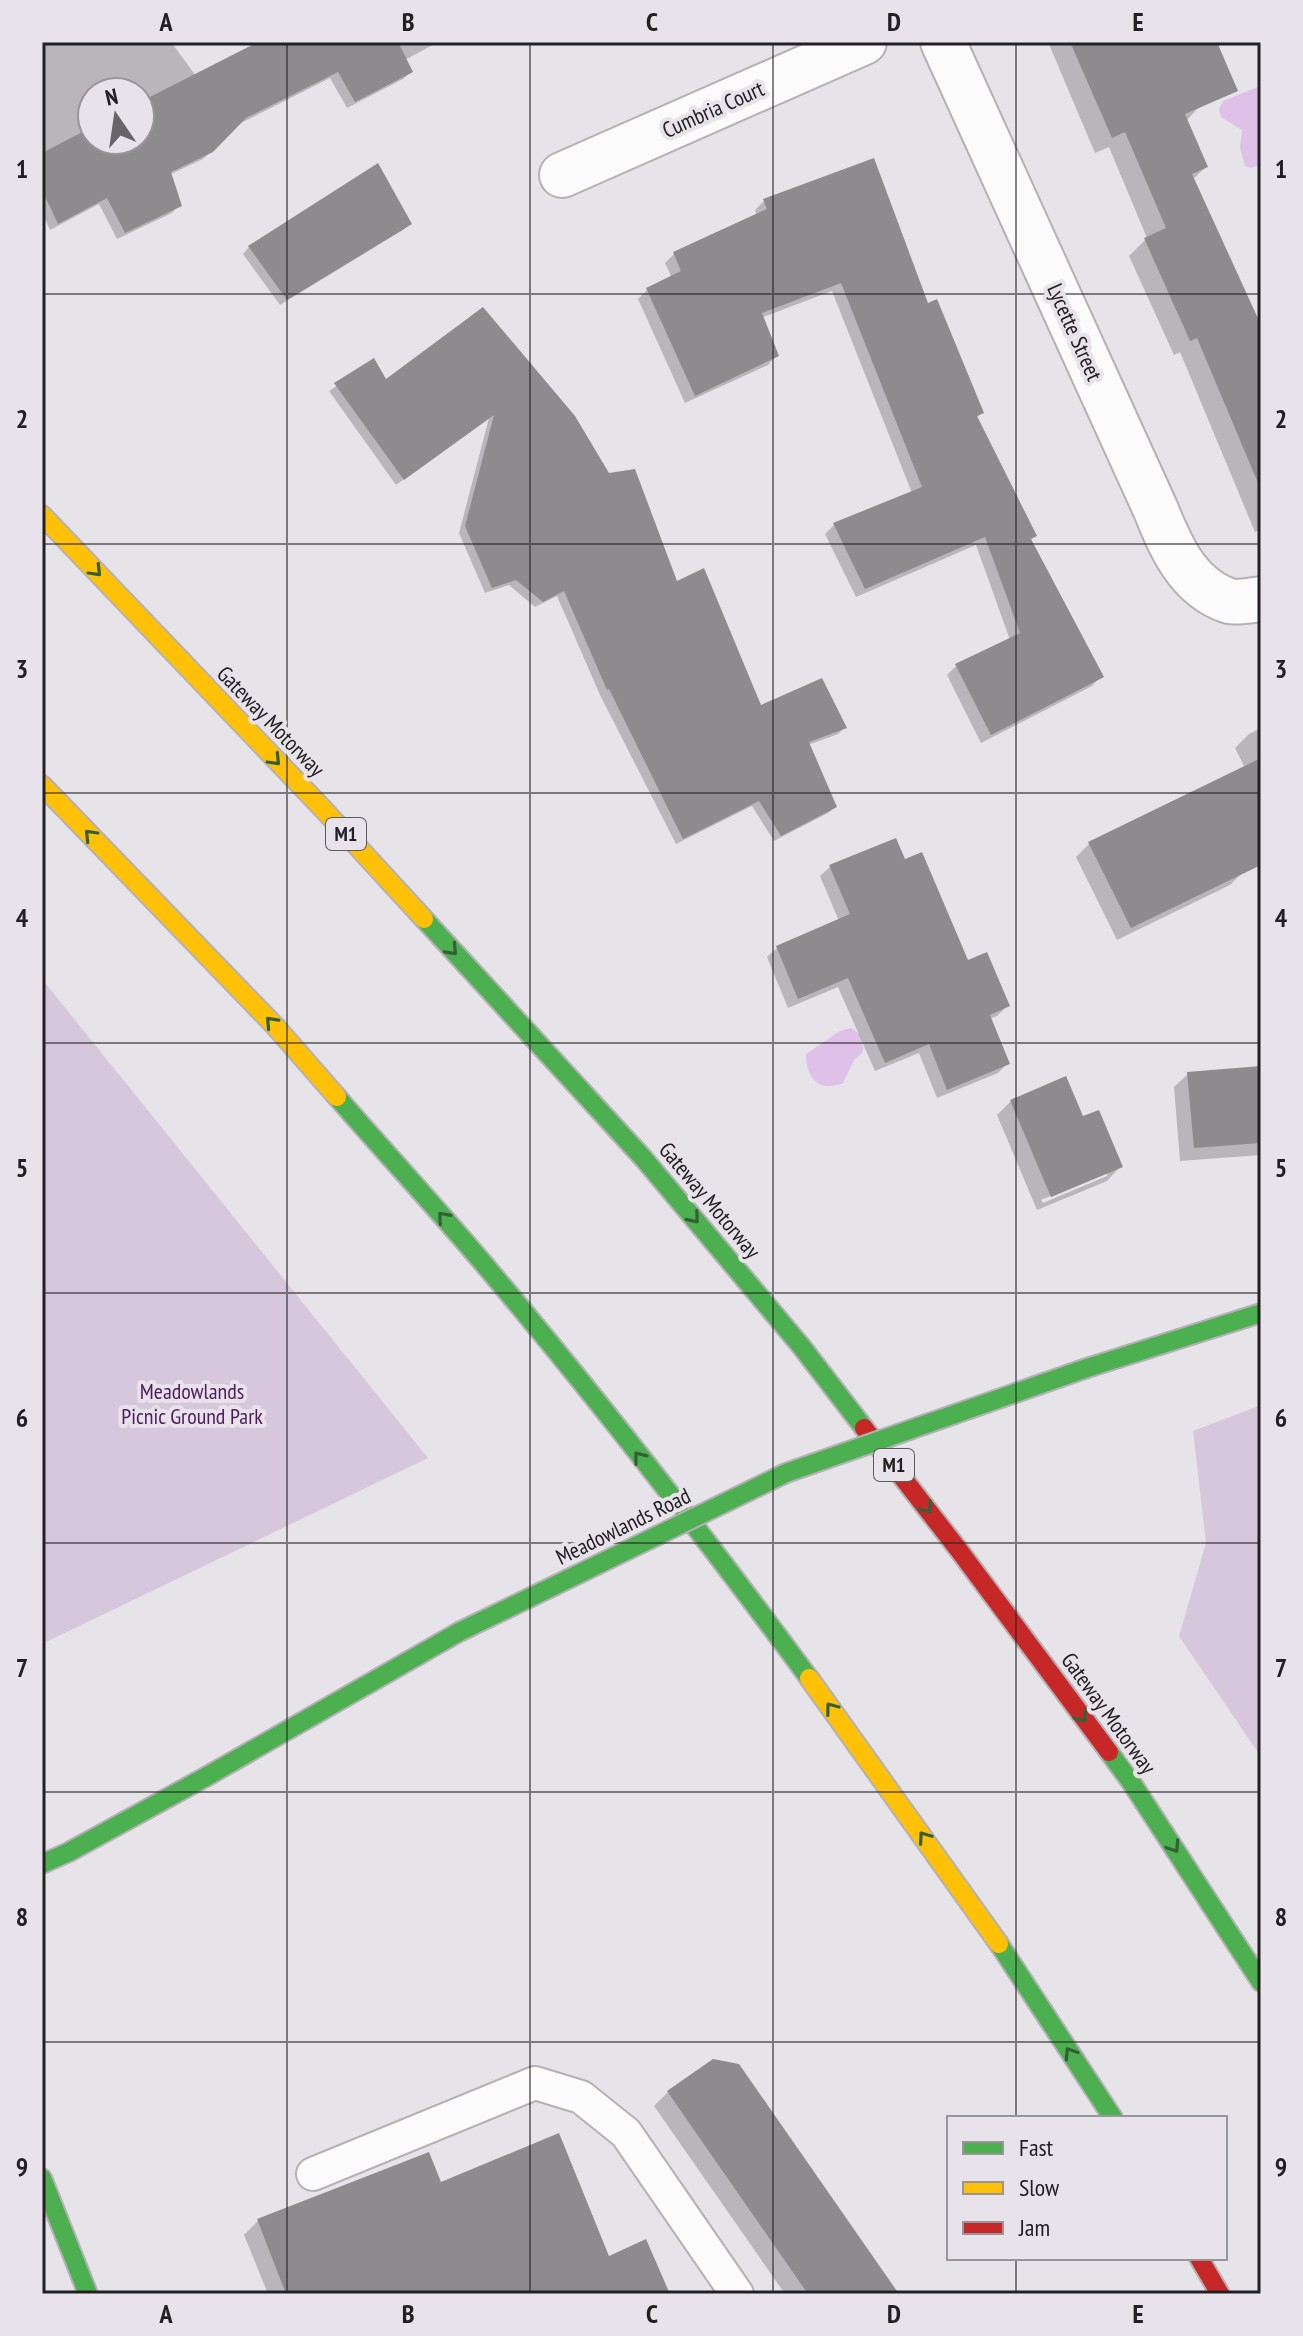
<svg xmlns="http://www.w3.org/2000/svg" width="1303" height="2336" viewBox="0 0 1303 2336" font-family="'PT Sans Narrow',sans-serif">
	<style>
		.green { fill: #d7c7dc }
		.water { fill: #dec0e8 }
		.shadow { fill: #0003; fill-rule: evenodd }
		.building { fill: #8e8b8f }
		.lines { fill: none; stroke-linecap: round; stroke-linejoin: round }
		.lane-casing { stroke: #b4b1b5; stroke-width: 36 }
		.street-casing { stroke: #b4b1b5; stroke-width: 48 }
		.fast-casing { stroke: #b4b1b5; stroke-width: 22 }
		.slow-casing { stroke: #b4b1b5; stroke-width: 22 }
		.jam-casing { stroke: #b4b1b5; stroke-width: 22 }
		.lane { stroke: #fbfbfc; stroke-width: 32 }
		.street { stroke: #fbfbfc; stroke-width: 44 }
		.fast { stroke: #4caf50; stroke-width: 18 }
		.slow { stroke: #ffc107; stroke-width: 18 }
		.jam { stroke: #c62828; stroke-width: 18 }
		.fast-bridge-casing { stroke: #b4b1b5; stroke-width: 22; stroke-linecap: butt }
		.fast-bridge { stroke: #4caf50; stroke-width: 18 }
		.oneway { stroke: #356037 }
		.grid { fill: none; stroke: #222022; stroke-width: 2; stroke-opacity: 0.55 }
		.labels { text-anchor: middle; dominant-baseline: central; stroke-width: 8; stroke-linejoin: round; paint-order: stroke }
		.shield { fill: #e8e3ea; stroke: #5d5a5e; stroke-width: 2 }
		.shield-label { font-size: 20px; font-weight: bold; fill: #222022 }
		.street-label { font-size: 22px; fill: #222022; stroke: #e8e3ea }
		.park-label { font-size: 22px; fill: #4e1c5c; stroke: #e8e3ea }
		.neatline { fill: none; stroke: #222022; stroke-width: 3 }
		.grid-label { font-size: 26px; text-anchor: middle; font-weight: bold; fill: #222022 }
	</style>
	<rect width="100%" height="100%" fill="#e7e4e9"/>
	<g class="green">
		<path d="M42,979L428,1458L42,1644Z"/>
		<path d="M1261,1405V1757L1179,1636L1206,1543L1193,1431Z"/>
	</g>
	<g class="water">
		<path d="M1260,86L1261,164L1251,168L1245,166L1240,148L1242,130L1221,117L1219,109L1223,101Z"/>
		<path d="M851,1028C862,1034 863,1040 863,1052L854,1060L843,1083C819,1093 806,1078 806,1054L840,1031Z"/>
	</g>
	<g class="shadow">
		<path d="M42,42H171L196,76L262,42H438L405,60L411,72L403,79L347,108L330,78L237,125L203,159L169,175L179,205L172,213L117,239L99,204L50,230L42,212ZM92,92H140V140H92Z"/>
		<path d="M1048,42H1174L1201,105L1186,121L1206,167L1192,180L1261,330V529L1255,532L1180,352L1174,355L1129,256L1147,238L1109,147L1095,153Z"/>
		<path d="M764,201L927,306L981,413L976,418L1034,536L1030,541L1101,676L1092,686L981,743L947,675L956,666L1010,640L976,545L856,597L825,534L834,525L912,493L832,291L761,318L777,355L768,365L685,403L638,299L647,290L672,278L665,263L674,254L757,216L755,210Z"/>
		<path d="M410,224L403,230L280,305L243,254L249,247Z"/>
		<path d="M483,310L676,584L760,707L845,727L838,734L808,745L835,807L828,813L774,841L752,806L676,844L600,695L557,596L535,607L509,585L485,593L459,533L489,418L396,485L329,391L373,361L385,382Z"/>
		<path d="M1261,728V818L1243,872L1230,885L1117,940L1076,857L1090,843L1245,768L1235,748L1249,734Z"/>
		<path d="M904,862L967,963L1007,1006L997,1016L989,1019L1008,1063L998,1073L937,1098L919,1053L875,1071L838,987L788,1008L767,957L777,948L839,921L820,876L830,867Z"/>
		<path d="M1261,1068V1155L1180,1161L1174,1087L1188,1074Z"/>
		<path d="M1011,1101L1082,1118L1120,1167L1107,1181L1037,1210L997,1115ZM1107,1172V1176L1043,1203L1041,1200Z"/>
		<path d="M668,2092L897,2294H785L654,2106Z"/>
		<path d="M440,2184L608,2258L668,2294H268L244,2235L258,2221Z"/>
	</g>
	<g class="building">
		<path d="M258,42H398L413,72L355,102L338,72L246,118L213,152L171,172L182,206L125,233L107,198L58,224L42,190V153L92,127V140H140V102Z"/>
		<path d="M1070,42H1217L1238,91L1185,114L1208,167L1192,174L1261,325V490L1197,338L1190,341L1144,238L1166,228L1125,132L1112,138Z"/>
		<path d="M874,158L928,303L937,299L984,413L977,416L1037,536L1031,539L1104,677L991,735L955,664L1020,633L985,537L865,589L833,523L922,487L841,283L762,313L779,356L695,396L646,288L681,271L673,252L767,209L763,199Z"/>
		<path d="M378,163L412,224L287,300L248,246Z"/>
		<path d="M483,307L575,416L609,473L635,469L677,581L704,568L761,705L822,678L847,728L809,742L837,807L781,836L759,801L683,839L609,689L607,690L564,591L543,602L516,580L492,588L465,526L494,415L404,480L334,383L374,358L386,379Z"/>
		<path d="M1261,758V865L1131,928L1088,842Z"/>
		<path d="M896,838L905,859L922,852L968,960L987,952L1010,1006L990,1015L1010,1064L947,1090L929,1044L885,1063L848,978L798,999L776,946L850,914L829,865Z"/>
		<path d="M1261,1066V1143L1194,1148L1187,1072Z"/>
		<path d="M1066,1076L1083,1116L1099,1110L1123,1167L1051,1197L1010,1100Z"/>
		<path d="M713,2059L739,2064L899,2294H808L667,2091Z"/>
		<path d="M559,2133L609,2256L646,2239L670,2294H286L257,2219L429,2152L441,2182Z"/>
	</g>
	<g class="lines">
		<g class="lane-casing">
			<path id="lane" d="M313,2174L535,2083L581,2097L626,2133L737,2294"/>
		</g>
		<g class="street-casing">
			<g id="street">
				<path d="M943,42L1155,508C1170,545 1187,587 1229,601C1238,603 1252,600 1261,599"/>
				<path d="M562,175L864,42"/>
			</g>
		</g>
		<g class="fast-casing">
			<g id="fast">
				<path d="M424,919L644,1159L801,1346L864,1428"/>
				<path d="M337,1097C389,1157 443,1215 494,1276C603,1405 708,1541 809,1678"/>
				<path d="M1087,1368L1261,1313"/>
				<path d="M1109,1752L1131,1782L1261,1982"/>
				<path d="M42,1864L69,1852L211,1774L459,1632"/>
				<path d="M999,1944L1113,2118"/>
				<path d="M42,2178L88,2294"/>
			</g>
		</g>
		<g class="slow-casing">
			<g id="slow">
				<path d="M42,515L323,809L424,919"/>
				<path d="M42,785L275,1026L337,1097"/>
				<path d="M809,1678L999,1944"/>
			</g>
		</g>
		<g class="jam-casing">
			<g id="jam">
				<path d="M864,1428L958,1549L1109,1752"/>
				<path d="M1199,2258L1220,2294"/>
			</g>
		</g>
		<use href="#lane" class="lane"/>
		<use href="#street" class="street"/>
		<use href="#fast" class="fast"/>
		<use href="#slow" class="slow"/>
		<use href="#jam" class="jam"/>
		<g class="fast-bridge-casing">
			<path id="fast-bridge" d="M459,1632L786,1473L1087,1368"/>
		</g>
		<use href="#fast-bridge" class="fast-bridge"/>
	</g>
	<defs><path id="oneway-chevron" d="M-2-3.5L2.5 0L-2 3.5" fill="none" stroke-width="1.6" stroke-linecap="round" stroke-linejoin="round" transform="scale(2)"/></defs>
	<g class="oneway">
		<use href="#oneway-chevron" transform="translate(96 571) rotate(46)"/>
		<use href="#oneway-chevron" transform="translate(275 760) rotate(46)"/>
		<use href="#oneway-chevron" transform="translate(90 835) rotate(-134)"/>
		<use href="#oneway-chevron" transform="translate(452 950) rotate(47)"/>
		<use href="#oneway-chevron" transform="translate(271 1022) rotate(-133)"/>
		<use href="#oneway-chevron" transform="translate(443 1217) rotate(-131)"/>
		<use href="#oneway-chevron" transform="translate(694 1218) rotate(50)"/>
		<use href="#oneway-chevron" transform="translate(639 1457) rotate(-128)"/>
		<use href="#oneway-chevron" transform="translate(927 1508) rotate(52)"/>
		<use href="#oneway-chevron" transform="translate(831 1708) rotate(-127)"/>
		<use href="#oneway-chevron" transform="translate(1082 1717) rotate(54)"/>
		<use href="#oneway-chevron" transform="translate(924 1837) rotate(-125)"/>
		<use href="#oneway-chevron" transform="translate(1174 1847) rotate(57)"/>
		<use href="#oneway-chevron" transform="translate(1070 2053) rotate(-123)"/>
	</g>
	<path class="grid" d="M287,42V2294M530,42V2294M773,42V2294M1016,42V2118M42,294H1261M42,544H1261M42,793H1261M42,1043H1261M42,1293H1261M42,1543H1261M42,1792H1261M42,2042H1261M1016,2258V2294"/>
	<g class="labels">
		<g class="shield">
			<rect x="326" y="818" width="40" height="32" rx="6"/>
			<rect x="874" y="1449" width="40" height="32" rx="6"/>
		</g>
		<g class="shield-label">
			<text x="346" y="834">M1</text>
			<text x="894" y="1465">M1</text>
		</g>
		<g class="street-label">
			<text transform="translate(713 109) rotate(-24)">Cumbria Court</text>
			<text transform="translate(1075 332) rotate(66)">Lycette Street</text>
			<text transform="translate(271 721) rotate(46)">Gateway Motorway</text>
			<text transform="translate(710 1200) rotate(50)">Gateway Motorway</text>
			<text transform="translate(623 1526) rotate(-26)">Meadowlands Road</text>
			<text transform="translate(1109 1713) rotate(54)">Gateway Motorway</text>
		</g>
		<g class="park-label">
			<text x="192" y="1391">Meadowlands<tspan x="192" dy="25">Picnic Ground Park</tspan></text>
		</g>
	</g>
	<rect width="1303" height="2336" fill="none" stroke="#e8e3ea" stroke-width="88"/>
	<rect x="947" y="2116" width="280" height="144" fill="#e8e3ea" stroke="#99959a" stroke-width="2"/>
	<rect x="963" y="2142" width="40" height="12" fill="#4caf50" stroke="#99959a" stroke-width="2"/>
	<text x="1019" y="2156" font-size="24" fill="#222022">Fast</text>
	<rect x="963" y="2182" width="40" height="12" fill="#ffc107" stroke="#99959a" stroke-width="2"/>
	<text x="1019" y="2196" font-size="24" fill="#222022">Slow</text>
	<rect x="963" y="2222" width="40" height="12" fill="#c62828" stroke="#99959a" stroke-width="2"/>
	<text x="1019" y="2236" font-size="24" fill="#222022">Jam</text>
	<g transform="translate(116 116) rotate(347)"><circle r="38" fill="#e8e3ea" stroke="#99959a" stroke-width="2"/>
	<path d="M0-6L14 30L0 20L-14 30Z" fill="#676568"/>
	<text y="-12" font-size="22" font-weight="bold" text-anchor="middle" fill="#222022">N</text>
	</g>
	<rect x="44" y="44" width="1215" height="2248" class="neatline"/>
	<g class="grid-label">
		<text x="166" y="31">A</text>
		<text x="408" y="31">B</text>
		<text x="652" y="31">C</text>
		<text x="894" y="31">D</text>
		<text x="1138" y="31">E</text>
		<text x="22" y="178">1</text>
		<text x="1281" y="178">1</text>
		<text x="22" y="428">2</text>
		<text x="1281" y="428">2</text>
		<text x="22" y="678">3</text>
		<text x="1281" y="678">3</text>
		<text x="22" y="927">4</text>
		<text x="1281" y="927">4</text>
		<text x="22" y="1177">5</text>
		<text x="1281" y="1177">5</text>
		<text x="22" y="1427">6</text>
		<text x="1281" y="1427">6</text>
		<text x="22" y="1677">7</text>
		<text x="1281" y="1677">7</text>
		<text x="22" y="1926">8</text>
		<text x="1281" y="1926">8</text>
		<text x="22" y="2176">9</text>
		<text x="1281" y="2176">9</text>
		<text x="166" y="2323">A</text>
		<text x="408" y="2323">B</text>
		<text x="652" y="2323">C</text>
		<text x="894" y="2323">D</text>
		<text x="1138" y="2323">E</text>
	</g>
</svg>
